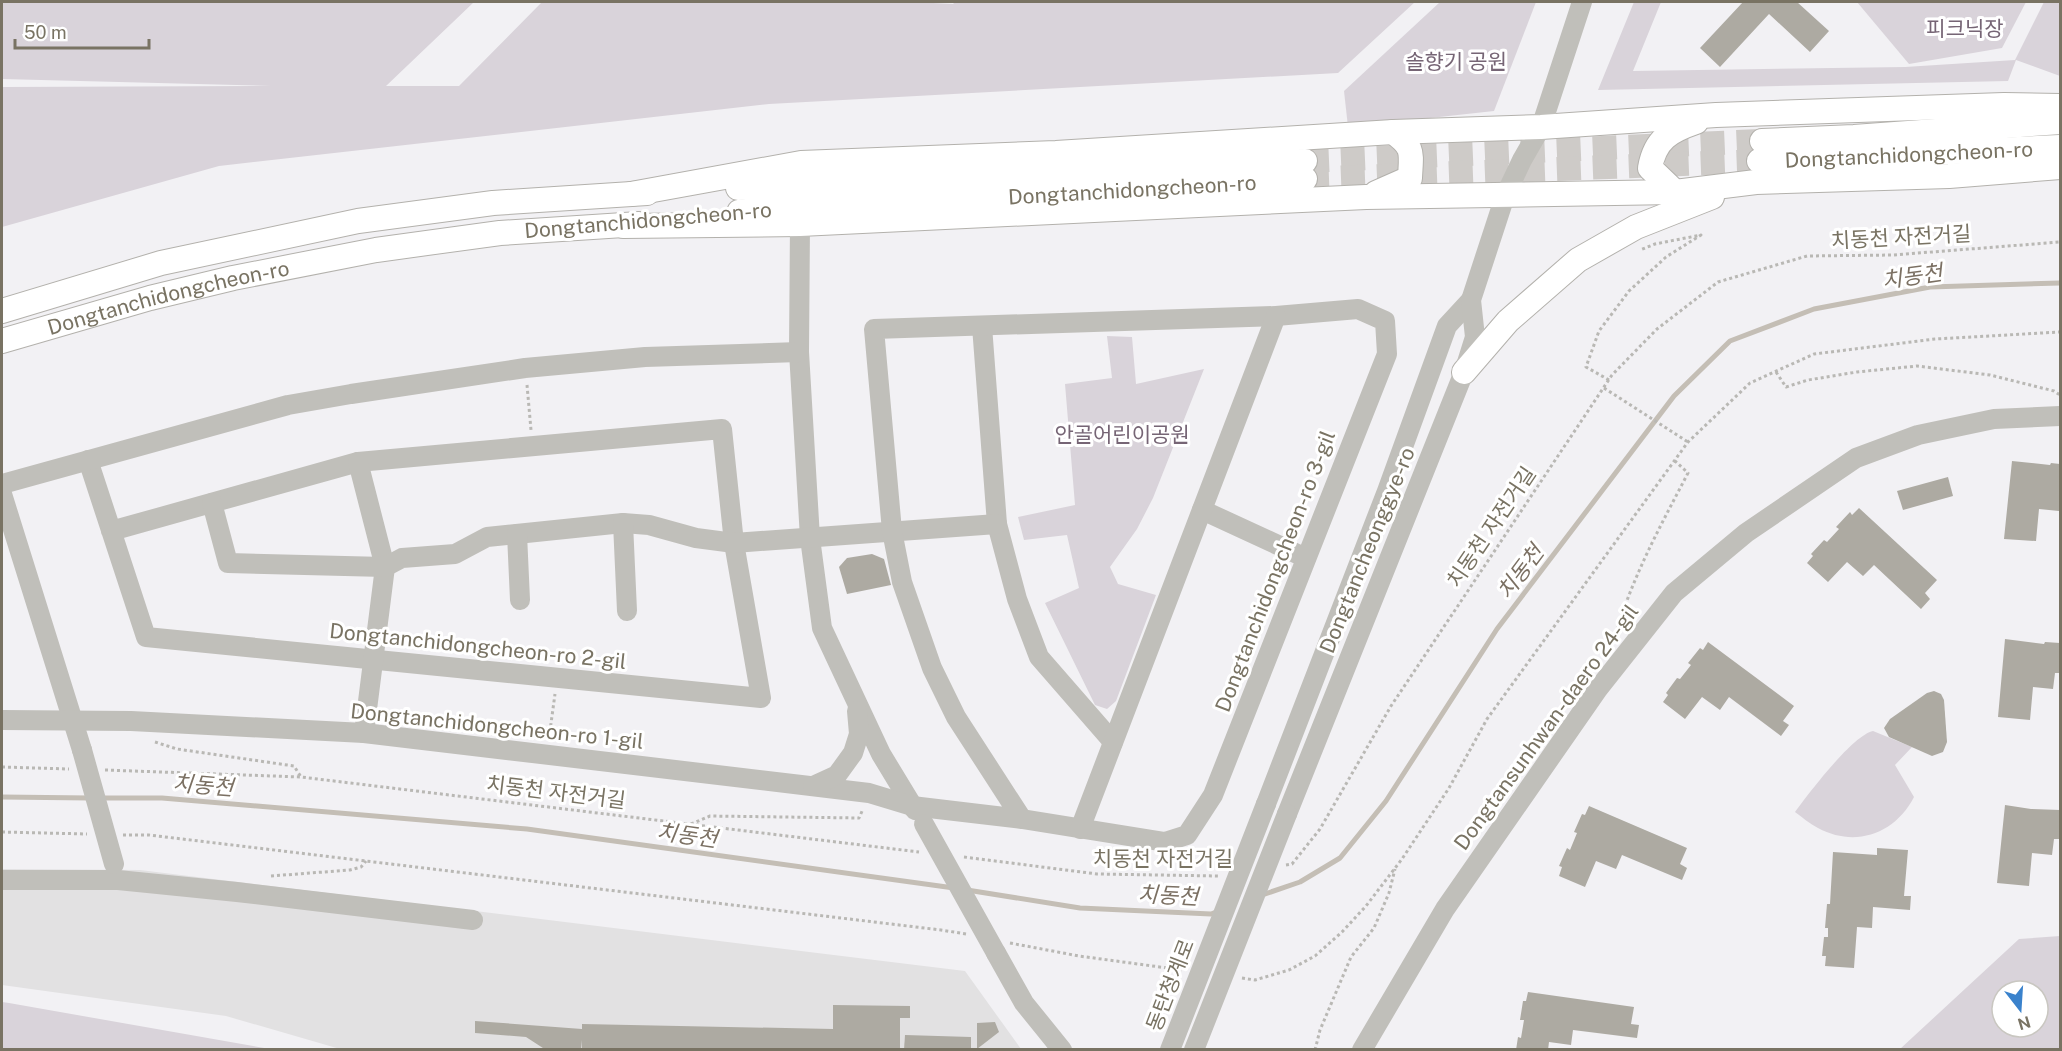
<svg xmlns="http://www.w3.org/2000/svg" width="2062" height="1051" viewBox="0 0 2062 1051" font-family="'Public Sans','Noto Sans KR',sans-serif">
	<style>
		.built { fill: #e2e1e2 }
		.green { fill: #d9d3da; fill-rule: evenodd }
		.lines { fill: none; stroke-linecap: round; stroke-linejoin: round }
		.stream { stroke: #c4beb5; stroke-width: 5 }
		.building { fill: #adaaa2 }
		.major-tunnel { stroke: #cecbc8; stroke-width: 24; stroke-dasharray: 24 12; stroke-linecap: butt }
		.major-casing { stroke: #b3b1ac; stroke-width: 26 }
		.path { stroke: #b9b8b4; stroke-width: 3; stroke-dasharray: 3 3; stroke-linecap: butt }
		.minor { stroke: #c0bfba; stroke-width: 20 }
		.major { stroke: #fff; stroke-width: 24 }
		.minor-bridge { stroke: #c0bfba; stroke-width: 20 }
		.labels { text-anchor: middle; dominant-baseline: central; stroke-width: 6; stroke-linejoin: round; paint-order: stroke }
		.park-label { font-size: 21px; fill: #766575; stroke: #fff }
		.street-label { font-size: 21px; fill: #797363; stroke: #fff }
		.water-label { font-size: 22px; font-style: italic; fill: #7b7063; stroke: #fff }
	</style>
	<rect width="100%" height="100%" fill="#f2f1f4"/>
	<path class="built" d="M2,869L140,870L965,971L1021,1049H340L226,1016L2,985Z"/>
	<g class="green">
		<path d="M2,2H474L386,86H459L542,2H913L953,4L955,2H1415L1338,73L769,104L219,166L2,227V87L271,86L2,79Z"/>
		<path d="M1440,2H1536L1494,111L1348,127L1344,91Z"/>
		<path d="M1634,2H1661L1633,71L1905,67L2015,60L2044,2H2060V76L2016,60L2008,81L1598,90Z"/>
		<path d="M1857,2H2026L2002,48L1909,64Z"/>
		<path d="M1107,336L1132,337L1136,384L1204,369L1153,498L1137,529L1110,567L1118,584L1156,595L1116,701L1107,709L1095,705L1045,603L1079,588L1067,535L1024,540L1018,517L1075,505L1065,384L1112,378Z"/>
		<path d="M1873,731L1912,747L1895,765L1914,797C1895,834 1855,848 1818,828C1810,824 1802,817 1795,812C1809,793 1853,735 1873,731Z"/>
		<path d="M2060,936V1049H1900L2019,939ZM2002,991H2038V1027H2002Z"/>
		<path d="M2,1002L9,1003L270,1049H2Z"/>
	</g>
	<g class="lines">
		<g class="stream">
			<path d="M2,797L90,798"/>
			<path d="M99,798H162L527,829L954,888"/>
			<path d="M967,890L1080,908L1211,914L1219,911"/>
			<path d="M1259,896L1300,882L1340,858L1386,801L1497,629L1674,396L1730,341L1814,309L1930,287L2060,283"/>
		</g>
	</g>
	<g class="building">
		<path d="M1743,2H1797L1829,31L1810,52L1769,14L1720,67L1700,48Z"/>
		<path d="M2012,461L2050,465L2051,463L2060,464L2059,511L2039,509L2036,541L2004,539Z"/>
		<path d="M1948,477L1953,496L1903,510L1897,491Z"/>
		<path d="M1859,508L1937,580L1925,593L1930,599L1921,609L1874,565L1863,576L1847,562L1828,582L1807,563L1813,556L1811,554L1824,540L1827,542L1839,529L1836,527L1850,512L1852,515Z"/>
		<path d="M872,554L884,559L891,585L847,594L839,567L847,558Z"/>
		<path d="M2005,639L2044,644L2045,642L2060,643V673H2055L2053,689L2033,687L2030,720L1998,717Z"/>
		<path d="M1708,642L1794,706L1783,721L1789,725L1781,736L1729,697L1720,710L1702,697L1685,719L1663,702L1668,695L1666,693L1677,678L1680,679L1691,665L1688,663L1700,648L1703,650Z"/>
		<path d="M1934,691L1941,694L1944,700L1947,742L1943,752L1932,756L1889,737L1884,728L1890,719L1927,693Z"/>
		<path d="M2005,805L2031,809L2060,810V839H2054L2052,855L2032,853L2029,886L1997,883Z"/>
		<path d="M1589,806L1687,848L1680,864L1687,868L1682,880L1622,855L1616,869L1596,861L1585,887L1559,876L1562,867L1559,866L1567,848L1570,850L1577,833L1574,832L1582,814L1585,815Z"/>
		<path d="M1877,848L1908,850L1904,896H1911L1910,910L1873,907L1872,928L1857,927L1854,968L1825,966L1826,956H1822L1824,937H1828V928H1825L1827,904H1830L1833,852L1877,855Z"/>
		<path d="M1528,992L1634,1007L1631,1024L1639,1025L1637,1038L1573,1030L1571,1045L1549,1042L1548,1050H1516L1518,1037L1521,1038L1524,1020H1520L1523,1001H1526Z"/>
		<path d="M833,1005L910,1006V1018H900V1050H582L581,1040V1050H546L526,1037L475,1033V1021L582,1029V1024L833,1029Z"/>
		<path d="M995,1022L999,1032L977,1049V1023Z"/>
		<path d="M905,1035L971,1037V1050H904Z"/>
	</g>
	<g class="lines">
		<g class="major-tunnel">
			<path d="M1305,161L1762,141"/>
			<path d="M1305,179L1759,161"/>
		</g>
		<g class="major-casing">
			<g id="major">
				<path d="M1762,141L1854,137L2060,122"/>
				<path id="s1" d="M1759,161L2060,147"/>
				<path d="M738,188L1305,161"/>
				<path d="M1675,192L1650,168C1655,139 1670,131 1696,122"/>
				<path d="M1376,193L1410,178C1411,153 1415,148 1393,132"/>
				<path d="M631,194L801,163L1056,153L1393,132L1541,127L1716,115L2004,105L2060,106"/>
				<path id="s2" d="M739,212L778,207L901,203L1305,179"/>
				<path d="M623,226L800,224L1366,197L1675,192L1756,182L1949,176L2060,167"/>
				<path d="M2,311L161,263L358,221L493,203L647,193"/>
				<path id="s3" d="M2,341L150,298L233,278L376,250L500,233L639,224"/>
				<path d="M1464,372L1508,321L1578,260L1636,227L1712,197"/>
			</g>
		</g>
		<g class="path">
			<path d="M1776,372L1786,387L1808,380L1857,372L1917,366L1990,375L2054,391L2060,395"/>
			<path d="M1609,380L1586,367L1599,331L1629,291L1666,257L1701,235L1655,244L1640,250"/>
			<path d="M527,385L531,430"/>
			<path d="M1604,388L1688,442"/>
			<path d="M1616,634C1632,577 1661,525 1688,473L1674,460"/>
			<path d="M549,738L555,694"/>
			<path d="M155,742L177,749L294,766L301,777"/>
			<path d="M2,767L69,769"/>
			<path d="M105,770L301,777L919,852"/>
			<path d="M691,824L710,816L859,818L863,809"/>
			<path d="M2,832L87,834"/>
			<path d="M123,835H149L941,930L966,934"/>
			<path d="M964,857L1097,874L1218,876"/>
			<path d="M1286,865L1292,864L1320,829L1391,706L1612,375L1657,329L1718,282L1807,256L1893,255L2060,242"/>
			<path d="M271,876L350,870L361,867L366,861"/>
			<path d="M1010,943L1079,956L1182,970"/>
			<path d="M1242,978L1255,980L1289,970L1315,956L1342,932L1366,906L1402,859L1449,788L1487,719L1688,442L1750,383L1814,354L1935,339L2060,332"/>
			<path d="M1315,1050L1320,1030L1351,957L1374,928L1389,893L1395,869"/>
		</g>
		<g class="minor">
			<path d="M800,224L799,352L810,538L822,628L881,754L915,810"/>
			<path d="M982,326L997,524L1017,599L1039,657L1113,742"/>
			<path d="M88,460L146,637L761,698L734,543L722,429L358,462L111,531"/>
			<path d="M358,462L385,567L364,733"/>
			<path d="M2,484L288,405L351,394L525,368L645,357L799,352"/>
			<path d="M2,494L82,750"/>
			<path d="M212,503L228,563L385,567L402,558L455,554L487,537L623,523L649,525L696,538L734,543L997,524"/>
			<path d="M1202,510L1306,558"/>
			<path d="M623,523L627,611"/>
			<path d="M517,534L520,600"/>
			<path d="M2,720L131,721L364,733L869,793L912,806L1022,819L1165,842L1187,835L1213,795L1387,354L1385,321L1358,309L1276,316L874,329L892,531L902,582L932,668L956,717L1022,819"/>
			<path d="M813,786L837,775L853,753L859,734L857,711"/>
			<path d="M1266,804L1387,491L1447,326L1471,300"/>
			<path d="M1287,814L1464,372L1475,337L1471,300L1505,196L1522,160L1541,127L1582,2"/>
			<path d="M1080,829L1276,316"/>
			<path d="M2,880H118L237,892L473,920"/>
			<path d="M996,953L1024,1003L1062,1050"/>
			<path d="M1362,1050L1445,909L1598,689L1674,593L1746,533L1856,458L1918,435L1994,419L2060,416"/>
		</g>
		<use href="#major" class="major"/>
		<g class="minor-bridge">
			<path d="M82,750L114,864"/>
			<path d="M924,824L996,953"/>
			<path d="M1170,1050L1266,804"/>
			<path d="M1194,1050L1287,814"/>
		</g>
	</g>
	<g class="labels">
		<g class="park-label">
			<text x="1965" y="28">피크닉장</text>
			<text x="1456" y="61">솔향기 공원</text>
			<text x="1122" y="434">안골어린이공원</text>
		</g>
		<g class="street-label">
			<text stroke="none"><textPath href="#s1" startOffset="150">Dongtanchidongcheon-ro</textPath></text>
			<text stroke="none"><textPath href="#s2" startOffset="394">Dongtanchidongcheon-ro</textPath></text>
			<text transform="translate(648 220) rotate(-5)">Dongtanchidongcheon-ro</text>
			<text transform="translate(1901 237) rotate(-3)">치동천 자전거길</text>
			<text stroke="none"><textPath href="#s3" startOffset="172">Dongtanchidongcheon-ro</textPath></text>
			<text transform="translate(1491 527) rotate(-56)">치동천 자전거길</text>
			<text transform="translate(1367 550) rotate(-68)">Dongtancheonggye-ro</text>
			<text transform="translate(1275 571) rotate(-69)">Dongtanchidongcheon-ro 3-gil</text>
			<text transform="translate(478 646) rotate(6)">Dongtanchidongcheon-ro 2-gil</text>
			<text transform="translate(497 726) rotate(6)">Dongtanchidongcheon-ro 1-gil</text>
			<text transform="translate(1546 727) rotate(-54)">Dongtansunhwan-daero 24-gil</text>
			<text transform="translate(556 792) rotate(7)">치동천 자전거길</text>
			<text x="1163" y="858">치동천 자전거길</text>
			<text transform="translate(1170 985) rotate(-69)">동탄청계로</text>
		</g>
		<g class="water-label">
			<text transform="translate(1912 276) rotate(-8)">치동천</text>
			<text transform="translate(1520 572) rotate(-53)">치동천</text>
			<text transform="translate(203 785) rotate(5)">치동천</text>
			<text transform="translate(687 835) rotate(8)">치동천</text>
			<text transform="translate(1168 895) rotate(3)">치동천</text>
		</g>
	</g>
	<rect width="2062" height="1051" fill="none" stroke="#797363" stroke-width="6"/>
	<g transform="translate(2020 1009) rotate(163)"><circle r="28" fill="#ffffff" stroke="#c9c7c1" stroke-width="1.5"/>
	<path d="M0-4.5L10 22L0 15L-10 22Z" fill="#3a82cc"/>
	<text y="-9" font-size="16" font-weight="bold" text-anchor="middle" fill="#797363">N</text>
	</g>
	<path d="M15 39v9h134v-9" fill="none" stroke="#797363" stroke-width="3"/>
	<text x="24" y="39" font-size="18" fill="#797363" stroke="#ffffff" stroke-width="4.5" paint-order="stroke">50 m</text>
</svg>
